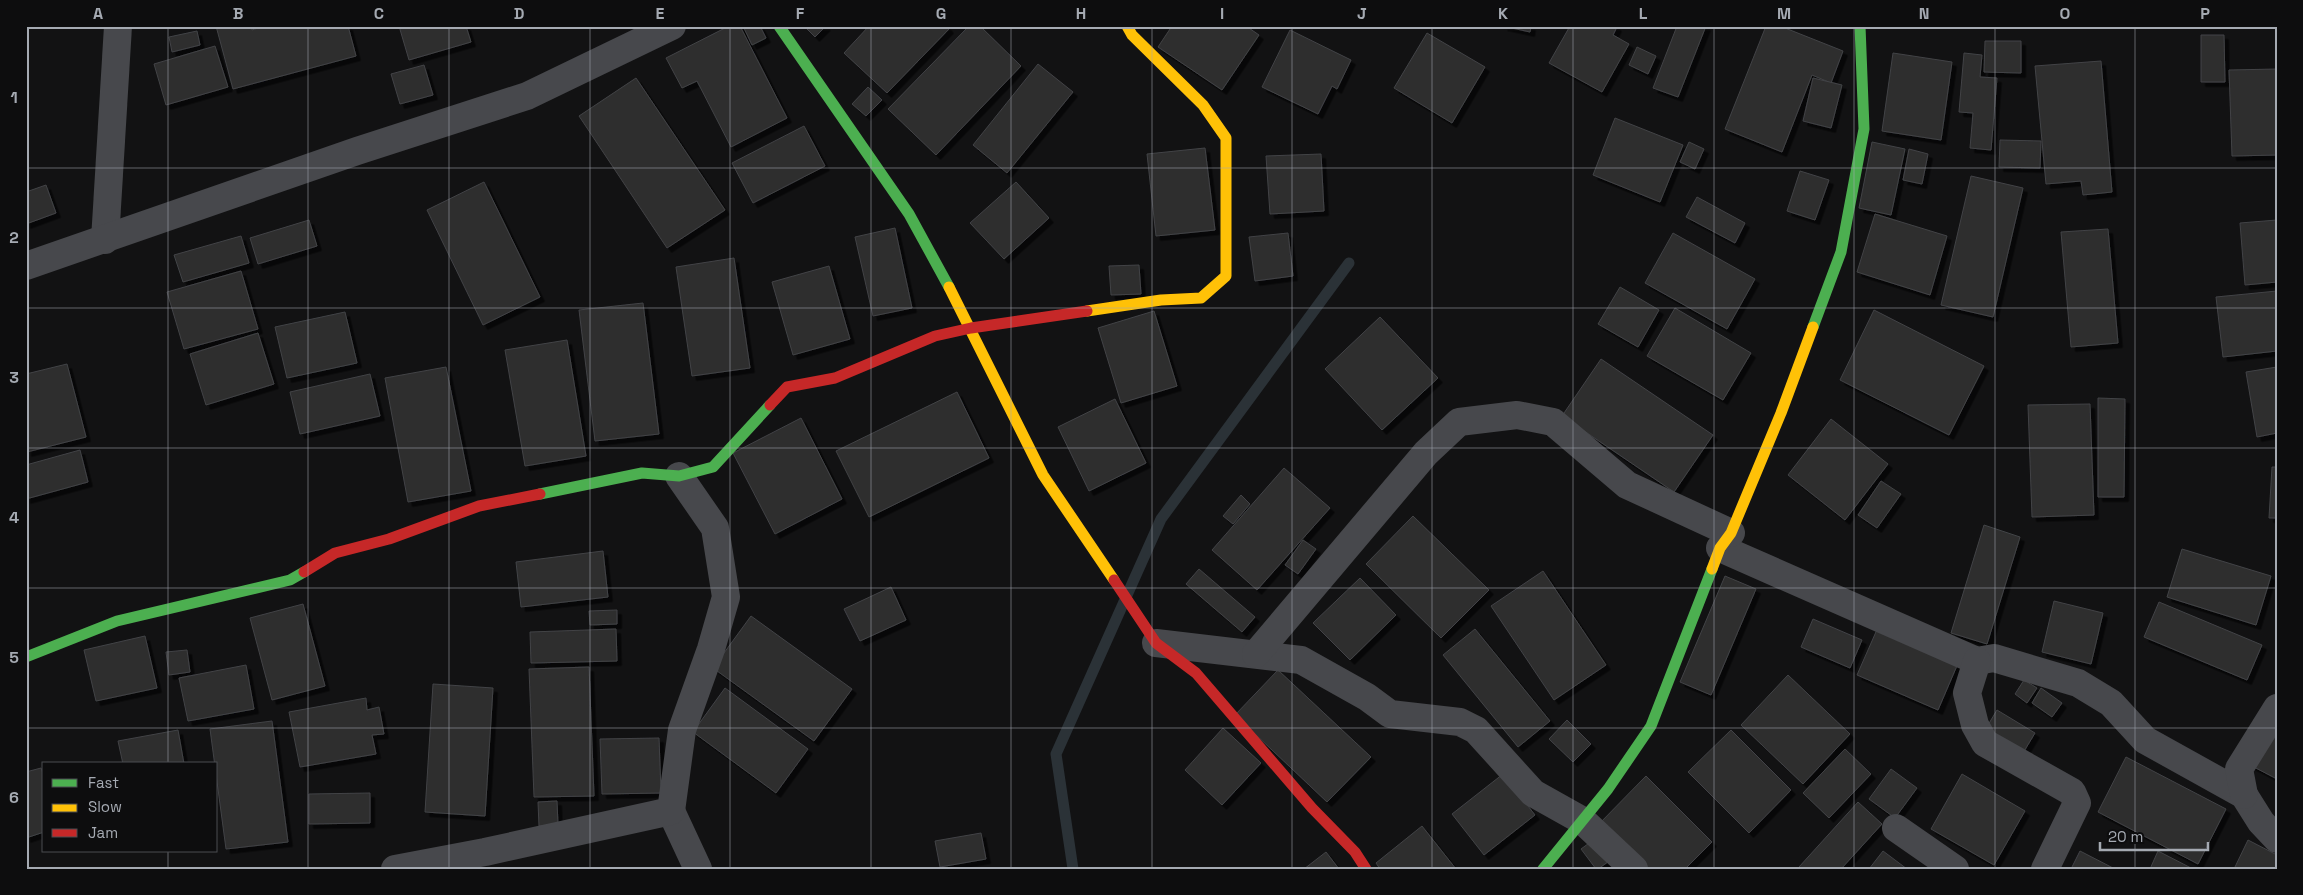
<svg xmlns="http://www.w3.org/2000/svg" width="2303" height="895" viewBox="0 0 2303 895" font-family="'Space Grotesk',sans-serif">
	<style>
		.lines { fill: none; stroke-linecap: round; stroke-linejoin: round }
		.stream { stroke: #2b3237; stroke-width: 11 }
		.building { fill: #2d2d2e; stroke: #424346; filter: url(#shadow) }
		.street { stroke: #47484c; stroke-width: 28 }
		.fast { stroke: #4caf50; stroke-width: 11 }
		.slow { stroke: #ffc107; stroke-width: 11 }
		.jam { stroke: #c62828; stroke-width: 11 }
		.grid { fill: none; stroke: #a5aab2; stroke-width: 1; stroke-opacity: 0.55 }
		.neatline { fill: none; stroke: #a5aab2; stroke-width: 2 }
		.grid-label { font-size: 16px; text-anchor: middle; font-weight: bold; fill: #a5aab2 }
	</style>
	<defs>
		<filter id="shadow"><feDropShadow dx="4.5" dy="4.5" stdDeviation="0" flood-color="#0009"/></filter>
	</defs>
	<rect width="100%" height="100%" fill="#121213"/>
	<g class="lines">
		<path class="stream" d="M1073,869L1056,754L1161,519L1349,263"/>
	</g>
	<g class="building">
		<path d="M216,26H251L252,30L264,26H348L356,56L233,89Z"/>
		<path d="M399,26H466L471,42L409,60Z"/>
		<path d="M729,26H740L787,118L731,147L697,81L682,88L666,58Z"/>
		<path d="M743,26H760L766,38L752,45Z"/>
		<path d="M804,26H826L815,37Z"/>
		<path d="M869,26H947L949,29L887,93L844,53Z"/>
		<path d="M969,26H980L1021,66L936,155L888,109Z"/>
		<path d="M1172,26H1246L1259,35L1222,90L1158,47Z"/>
		<path d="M1503,26H1531L1530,32Z"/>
		<path d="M1570,26H1616L1617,27L1613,35L1629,44L1602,92L1549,63Z"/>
		<path d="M1677,26H1706L1678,97L1653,88Z"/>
		<path d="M1766,26H1780L1843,51L1831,83L1812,75L1782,152L1725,129Z"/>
		<path d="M1290,30L1351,60L1337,89L1332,86L1318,114L1262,87Z"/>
		<path d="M197,31L200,45L172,52L169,37Z"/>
		<path d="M1427,33L1485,67L1452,123L1394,88Z"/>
		<path d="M2201,35H2224L2225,82H2201Z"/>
		<path d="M1985,41H2021V73L1984,72Z"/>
		<path d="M215,46L228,87L166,105L154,64Z"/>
		<path d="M1637,47L1656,56L1648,74L1629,65Z"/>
		<path d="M1893,53L1952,62L1941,140L1882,131Z"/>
		<path d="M1964,53L1982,55L1980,77L1997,78L1991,150L1970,148L1973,113L1959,112Z"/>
		<path d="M2101,61L2112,192L2083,195L2081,181L2046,184L2035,66Z"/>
		<path d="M1038,64L1073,92L1007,173L973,145Z"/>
		<path d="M424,65L433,95L400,104L391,74Z"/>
		<path d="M2277,69V155L2232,156L2229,70Z"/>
		<path d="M636,78L725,210L667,248L579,116Z"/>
		<path d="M1813,78L1842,85L1831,128L1803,121Z"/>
		<path d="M868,87L882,100L866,116L852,104Z"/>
		<path d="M1615,118L1683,145L1660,202L1593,175Z"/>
		<path d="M804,126L825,166L753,203L732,163Z"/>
		<path d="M2000,140L2041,141L2040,168L1999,167Z"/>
		<path d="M1689,142L1704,149L1695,169L1680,162Z"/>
		<path d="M1872,142L1905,149L1891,215L1859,208Z"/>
		<path d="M1205,148L1215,230L1156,236L1147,154Z"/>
		<path d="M1909,149L1928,154L1922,184L1903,180Z"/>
		<path d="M1321,154L1324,211L1270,214L1266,156Z"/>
		<path d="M1800,171L1829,180L1815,220L1787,211Z"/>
		<path d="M1971,176L2023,188L1993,317L1941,305Z"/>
		<path d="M484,182L540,297L483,325L427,210Z"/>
		<path d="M1016,182L1049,218L1004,259L970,223Z"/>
		<path d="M46,185L56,213L26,224V192Z"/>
		<path d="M1697,197L1745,223L1735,243L1686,217Z"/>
		<path d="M1875,214L1947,236L1930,295L1857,272Z"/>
		<path d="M309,220L317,246L258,264L250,238Z"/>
		<path d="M2277,220V282L2245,285L2240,223Z"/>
		<path d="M895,228L912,308L873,316L855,237Z"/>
		<path d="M2108,229L2118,343L2071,347L2061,232Z"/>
		<path d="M1288,233L1293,276L1255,281L1249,237Z"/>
		<path d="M1673,233L1755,279L1727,329L1645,283Z"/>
		<path d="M241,236L249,263L183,282L174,255Z"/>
		<path d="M734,258L750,368L692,376L676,267Z"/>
		<path d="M1139,265L1141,294L1111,295L1109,266Z"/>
		<path d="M829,266L850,339L793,355L772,282Z"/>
		<path d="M241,271L258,329L184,349L167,292Z"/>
		<path d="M1620,287L1659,310L1638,347L1598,324Z"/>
		<path d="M2277,291V351L2223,357L2216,297Z"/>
		<path d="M643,303L659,434L595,441L579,310Z"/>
		<path d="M1675,308L1751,353L1723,400L1647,356Z"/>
		<path d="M1874,310L1984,366L1949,435L1840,380Z"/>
		<path d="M1154,311L1177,386L1121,403L1098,328Z"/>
		<path d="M345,312L357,363L287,378L275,327Z"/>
		<path d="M1380,317L1438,378L1382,430L1325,369Z"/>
		<path d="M258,333L274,384L206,405L190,354Z"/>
		<path d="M567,340L586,456L525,466L505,350Z"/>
		<path d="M1601,359L1713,435L1674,492L1562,416Z"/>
		<path d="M67,364L86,437L27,452L26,374Z"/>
		<path d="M446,367L471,491L408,502L385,378Z"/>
		<path d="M2277,367V433L2257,437L2246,372Z"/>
		<path d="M370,374L380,416L300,434L290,392Z"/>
		<path d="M957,392L989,458L869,517L836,451Z"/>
		<path d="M2098,398L2125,399L2124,497H2098Z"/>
		<path d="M1115,399L1146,463L1089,491L1058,427Z"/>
		<path d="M2090,404L2094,515L2032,517L2028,405Z"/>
		<path d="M801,418L842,499L775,534L733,453Z"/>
		<path d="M1831,419L1888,464L1845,520L1788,475Z"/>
		<path d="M80,450L88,482L26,499V465Z"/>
		<path d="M2272,467H2277V518H2269Z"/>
		<path d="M1284,468L1330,508L1257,590L1212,550Z"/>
		<path d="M1881,481L1901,494L1877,528L1858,515Z"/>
		<path d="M1241,495L1250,504L1233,524L1223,516Z"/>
		<path d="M1413,516L1489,590L1441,638L1366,564Z"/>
		<path d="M1984,525L2020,537L1987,644L1951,633Z"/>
		<path d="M1303,540L1316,549L1298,574L1285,565Z"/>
		<path d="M2182,549L2271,576L2256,625L2167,597Z"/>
		<path d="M603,551L608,597L521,607L516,562Z"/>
		<path d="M1199,569L1255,617L1242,632L1186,584Z"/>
		<path d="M1543,571L1606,665L1554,700L1491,606Z"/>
		<path d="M1725,576L1756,589L1711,695L1680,682Z"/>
		<path d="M1360,578L1396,615L1350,660L1313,623Z"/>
		<path d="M891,587L906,620L860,641L844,609Z"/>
		<path d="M2054,601L2103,613L2091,664L2042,652Z"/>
		<path d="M2159,602L2262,645L2247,680L2144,637Z"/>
		<path d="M303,604L325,686L272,700L250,618Z"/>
		<path d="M617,610V624L590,625L589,611Z"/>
		<path d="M751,616L852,689L814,741L713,668Z"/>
		<path d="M1813,619L1862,640L1850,668L1801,647Z"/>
		<path d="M1879,625L1959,661L1938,710L1857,675Z"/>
		<path d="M616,629L617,661L531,663L530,632Z"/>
		<path d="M1475,629L1550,721L1518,747L1443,655Z"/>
		<path d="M145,636L157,688L96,701L84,650Z"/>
		<path d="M187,650L190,672L169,675L166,652Z"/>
		<path d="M246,665L254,709L188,721L179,678Z"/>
		<path d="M589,667L594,796L534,797L529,669Z"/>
		<path d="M1278,670L1371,757L1327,802L1235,715Z"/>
		<path d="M1788,675L1850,734L1803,784L1741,725Z"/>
		<path d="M2024,680L2037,688L2027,703L2015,694Z"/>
		<path d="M433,684L493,688L485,816L425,812Z"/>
		<path d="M725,688L808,749L776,793L693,732Z"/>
		<path d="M2041,688L2062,703L2052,717L2032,703Z"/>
		<path d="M366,698L367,710L379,707L384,734L372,735L376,754L300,767L289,712Z"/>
		<path d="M1997,710L2035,733L2023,753L1985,730Z"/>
		<path d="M2277,714V779L2250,765Z"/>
		<path d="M1567,720L1591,744L1573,762L1549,739Z"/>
		<path d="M272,721L288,842L226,849L210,729Z"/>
		<path d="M1223,728L1261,763L1222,805L1185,770Z"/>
		<path d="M178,730L184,764H123L118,741Z"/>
		<path d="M1731,730L1791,790L1749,833L1688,772Z"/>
		<path d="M659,738L661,793L602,794L600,739Z"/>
		<path d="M1845,749L1871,774L1829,818L1803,793Z"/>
		<path d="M2126,757L2226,809L2198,864L2098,812Z"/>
		<path d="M41,768L44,776V832L26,838V772Z"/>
		<path d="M1891,769L1917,788L1895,818L1869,799Z"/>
		<path d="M1503,774L1535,815L1484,855L1452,814Z"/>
		<path d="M1962,774L2025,811L1994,865L1931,829Z"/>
		<path d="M1646,776L1712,842L1685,869H1641L1598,825Z"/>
		<path d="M370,793V823L309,824V794Z"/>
		<path d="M557,801L558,825L539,826L538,802Z"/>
		<path d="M1858,802L1882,824L1841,869H1802L1799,867Z"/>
		<path d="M1422,826L1456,869H1380L1376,863Z"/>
		<path d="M981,833L986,859L940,867L935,841Z"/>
		<path d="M1596,838L1612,859L1598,869H1596L1581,849Z"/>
		<path d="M2248,840L2277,855V869H2234Z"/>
		<path d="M1883,851L1907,869H1869Z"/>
		<path d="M2080,851L2115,869H2071Z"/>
		<path d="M2158,851L2193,869H2150Z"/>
		<path d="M1326,852L1339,869H1304Z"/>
	</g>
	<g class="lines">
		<g class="street">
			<path d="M105,240L118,26"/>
			<path d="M26,266L357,151L527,96L672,26"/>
			<path d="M1720,548L1977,661L1994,658L2078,683L2111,703L2145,740L2244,795L2261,822L2277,839"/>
			<path d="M1156,643L1301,660L1367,697L1390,714L1460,722L1476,730L1533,793L1583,821L1634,869"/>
			<path d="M1256,654L1426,453L1459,422L1517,415L1553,422L1627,485L1731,533"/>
			<path d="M1977,661L1967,693L1975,725L1985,743L2072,792L2077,803L2045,869"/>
			<path d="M2244,795L2239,769L2277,708"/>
			<path d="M671,811L698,869"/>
			<path d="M1896,828L1955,869"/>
			<path d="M395,869L485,852L671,811L682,730L711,649L726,597L715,528L679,476"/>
		</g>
		<g class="fast">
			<path d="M779,26L909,214L949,287"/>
			<path d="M1813,327L1841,252L1864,129L1860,26"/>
			<path d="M540,494L642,473L679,476L713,467L770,405"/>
			<path d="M26,657L117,621L290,580L304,572"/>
			<path d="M1543,869L1608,789L1651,726L1712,569"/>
		</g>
		<g class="slow">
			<path d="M949,287L1043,475L1114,580"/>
			<path d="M1087,311L1161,300L1201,298L1226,276V138L1203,105L1132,35L1127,26"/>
			<path d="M1712,569L1720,548L1731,533L1781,413L1813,327"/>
		</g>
		<g class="jam">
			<path d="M770,405L787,387L835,378L935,336L971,328L1087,311"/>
			<path d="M304,572L335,553L389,539L479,506L540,494"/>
			<path d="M1114,580L1156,643L1196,673L1312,808L1355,852L1366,869"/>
		</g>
	</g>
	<path class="grid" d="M168,26V764M308,26V869M449,26V869M590,26V869M730,26V869M871,26V869M1011,26V869M1152,26V869M1292,26V869M1432,26V869M1573,26V869M1714,26V869M1854,26V869M1995,26V869M2135,26V869M26,168H2277M26,308H2277M26,448H2277M26,588H2277M26,728H2277M168,851V869"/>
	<rect width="2303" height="895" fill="none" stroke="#0d0d0e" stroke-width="55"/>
	<rect x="42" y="762" width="175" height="90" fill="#0d0d0e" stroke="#4a4c50"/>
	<rect x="52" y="779" width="25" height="8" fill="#4caf50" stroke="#4a4c50"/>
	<text x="88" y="788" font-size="15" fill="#a5aab2">Fast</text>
	<rect x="52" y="804" width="25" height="8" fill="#ffc107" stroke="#4a4c50"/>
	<text x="88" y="812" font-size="15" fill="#a5aab2">Slow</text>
	<rect x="52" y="829" width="25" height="8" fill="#c62828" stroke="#4a4c50"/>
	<text x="88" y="838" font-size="15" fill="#a5aab2">Jam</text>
	<path d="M2100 842v8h108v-8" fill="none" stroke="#a5aab2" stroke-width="2.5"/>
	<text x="2108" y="842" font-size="15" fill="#a5aab2" stroke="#0d0d0e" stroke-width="4" paint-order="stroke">20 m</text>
	<rect x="28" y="28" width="2248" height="840" class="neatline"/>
	<g class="grid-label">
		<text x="98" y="19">A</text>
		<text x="238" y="19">B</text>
		<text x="379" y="19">C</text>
		<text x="519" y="19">D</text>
		<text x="660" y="19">E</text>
		<text x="800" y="19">F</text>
		<text x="941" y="19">G</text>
		<text x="1081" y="19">H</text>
		<text x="1222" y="19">I</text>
		<text x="1362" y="19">J</text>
		<text x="1503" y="19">K</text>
		<text x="1643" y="19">L</text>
		<text x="1784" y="19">M</text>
		<text x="1924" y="19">N</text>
		<text x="2065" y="19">O</text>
		<text x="2205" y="19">P</text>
		<text x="14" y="103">1</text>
		<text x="14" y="243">2</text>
		<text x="14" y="383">3</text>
		<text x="14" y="523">4</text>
		<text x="14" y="663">5</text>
		<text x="14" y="803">6</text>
	</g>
</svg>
